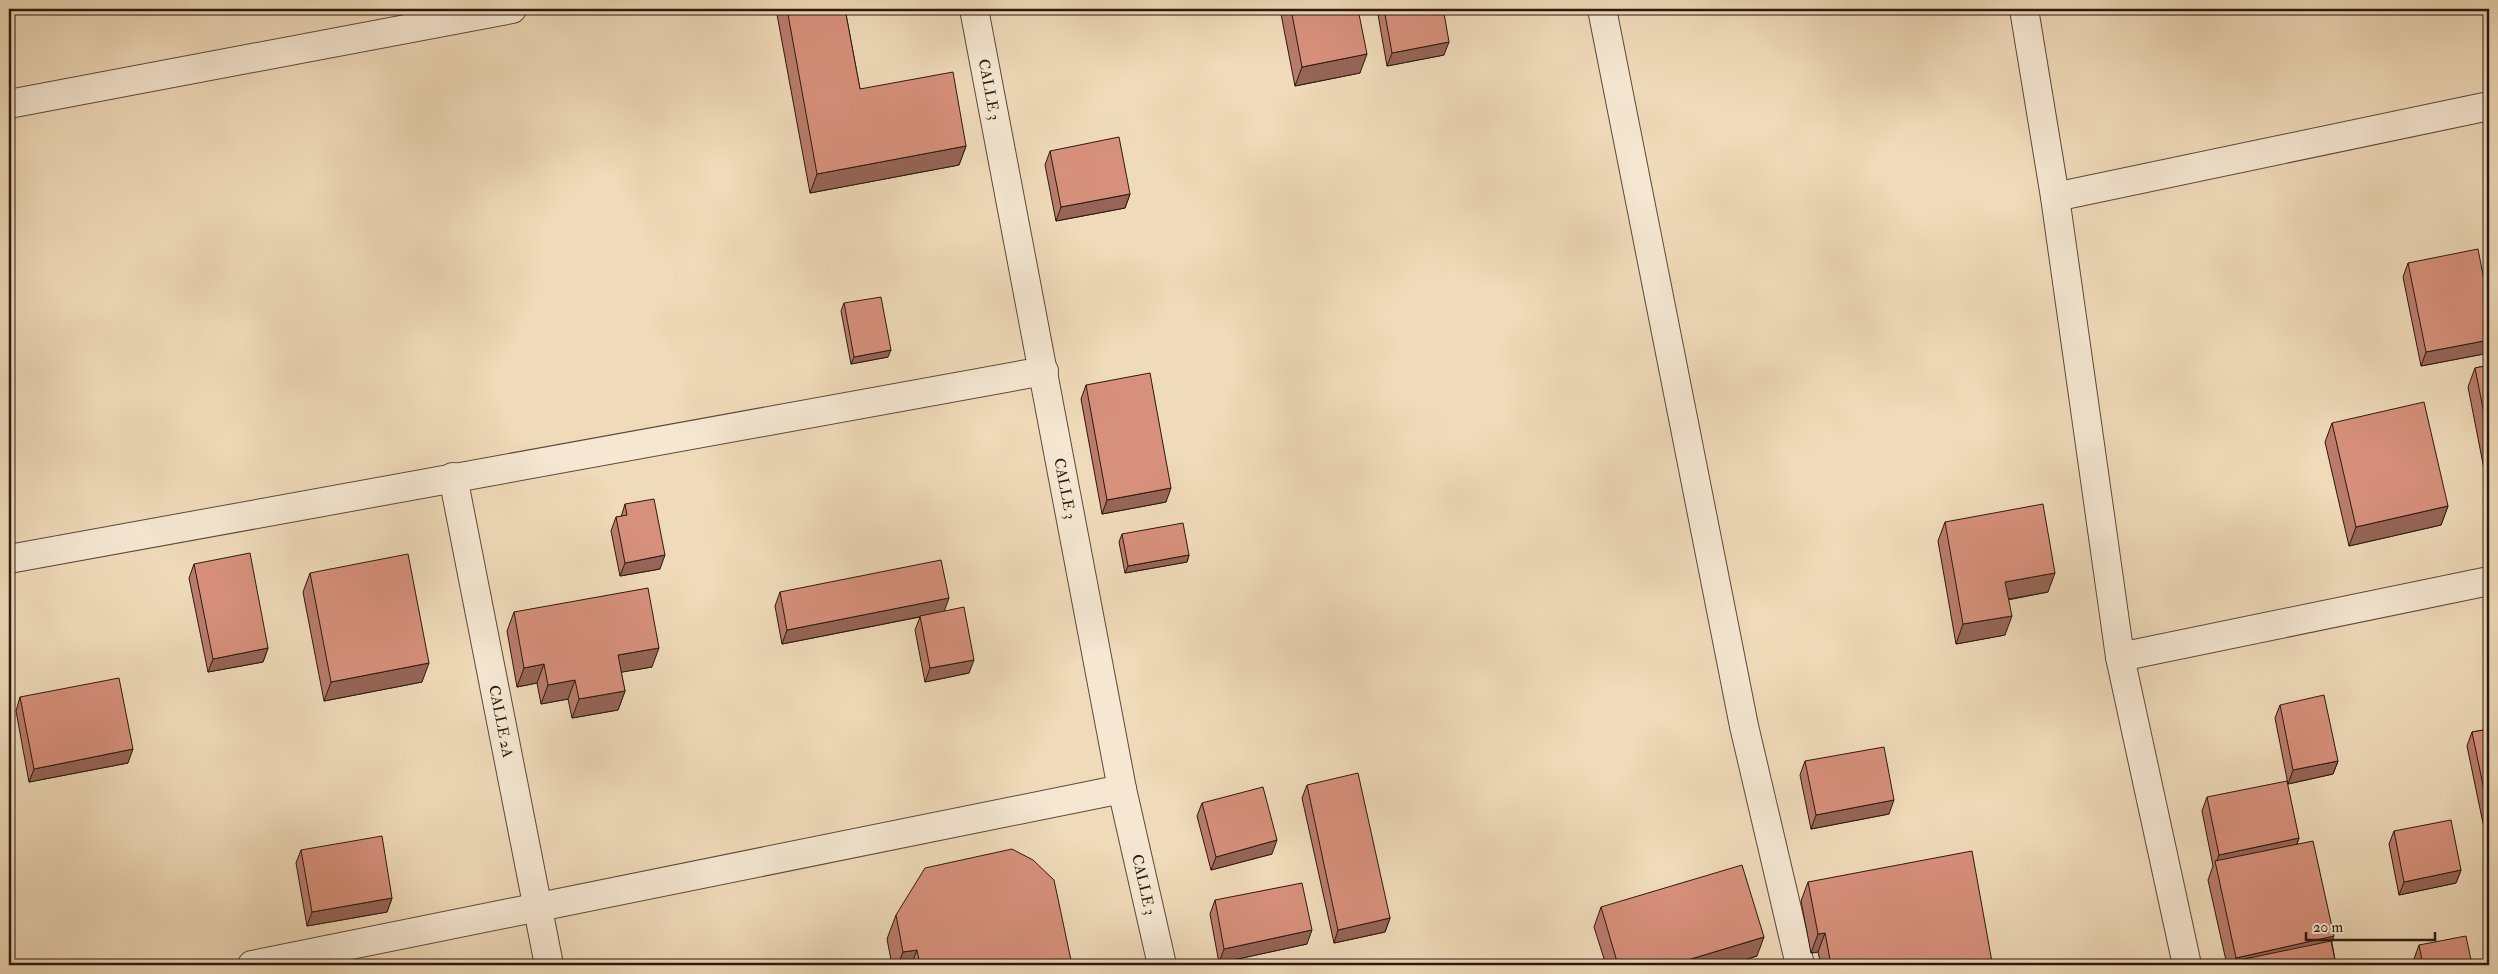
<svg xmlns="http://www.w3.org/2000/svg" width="2498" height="974" viewBox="0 0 2498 974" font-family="'IM FELL Double Pica',serif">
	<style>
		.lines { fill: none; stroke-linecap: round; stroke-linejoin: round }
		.street-casing { stroke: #5d493a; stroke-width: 30 }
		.street { stroke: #f5e7d2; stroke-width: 28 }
		.wall { fill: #b97c6b; stroke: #2c190f }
		.shaded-wall { fill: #966557; stroke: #2c190f }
		.building { fill: #d7907c; stroke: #2c190f }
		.labels { text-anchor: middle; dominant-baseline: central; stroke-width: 4; stroke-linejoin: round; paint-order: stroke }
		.street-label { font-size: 15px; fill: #2c190f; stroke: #f5e7d2 }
	</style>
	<rect width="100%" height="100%" fill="#efdab9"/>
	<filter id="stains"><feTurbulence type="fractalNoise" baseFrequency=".004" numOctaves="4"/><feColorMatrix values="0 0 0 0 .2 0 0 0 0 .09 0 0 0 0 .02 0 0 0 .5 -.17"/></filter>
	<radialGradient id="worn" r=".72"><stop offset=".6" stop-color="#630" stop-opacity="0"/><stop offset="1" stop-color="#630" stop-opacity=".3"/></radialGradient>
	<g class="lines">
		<g class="street-casing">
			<g id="street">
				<path id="s1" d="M974,9L1122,789L1162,965"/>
				<path d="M1602,9L1744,726L1800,965"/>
				<path d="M2024,9L2055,197L2120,657L2187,965"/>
				<path d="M9,104L512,9"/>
				<path d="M2055,197L2489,106"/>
				<path id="s2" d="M453,477L549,965"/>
				<path d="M9,559L1044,371"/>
				<path d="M2120,657L2489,581"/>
				<path d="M252,965L1122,789"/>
			</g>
		</g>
		<use href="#street" class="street"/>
	</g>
	<g class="wall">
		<path d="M776,9H845L860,89L966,146L959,165L810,193Z"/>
		<path d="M1280,9H1358L1360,73L1295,86Z"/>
		<path d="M1377,9H1433L1444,55L1387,66Z"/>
		<path d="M1050,151L1130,194L1125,208L1056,221L1045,165Z"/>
		<path d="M2408,263L2489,306V353L2421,366L2403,277Z"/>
		<path d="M844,303L888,357L851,364L841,311Z"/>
		<path d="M2489,365V468L2484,469L2468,387L2475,368Z"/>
		<path d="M1086,385L1166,502L1102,514L1081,399Z"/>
		<path d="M2332,423L2448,506L2441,525L2349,546L2325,442Z"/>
		<path d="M625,504L660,569L620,576L611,531L616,517H621Z"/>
		<path d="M1945,522L2048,592L2008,600L2005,635L1956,644L1938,541Z"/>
		<path d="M1122,534L1189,555L1187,562L1125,573L1119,542Z"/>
		<path d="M194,564L268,648L263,662L208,672L189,578Z"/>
		<path d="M310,573L422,682L324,701L303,592Z"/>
		<path d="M780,592L944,611L969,673L925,682L915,630L920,617L782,644L775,606Z"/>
		<path d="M514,612L652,667L621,672L625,691L618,710L572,718L568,699L541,704L537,683L517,687L507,631Z"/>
		<path d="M20,697L128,763L29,782L16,711Z"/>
		<path d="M2280,705L2338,761L2333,774L2288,784L2275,718Z"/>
		<path d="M2489,729V861L2484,833L2485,828H2484L2467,746L2472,732Z"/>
		<path d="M1805,761L1889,814L1811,829L1800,775Z"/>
		<path d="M1307,785L1390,918L1385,932L1334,943L1302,798Z"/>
		<path d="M2207,797L2299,838L2297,844L2332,943L2336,965H2227L2208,880L2213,866L2202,811Z"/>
		<path d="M1202,803L1272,854L1211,870L1197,816Z"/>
		<path d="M2394,831L2461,870L2456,883L2399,895L2389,844Z"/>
		<path d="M301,850L392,898L387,912L307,926L296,863Z"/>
		<path d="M1808,882L1991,965H1821L1818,952L1811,953L1801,901Z"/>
		<path d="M1215,900L1307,944L1219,963L1210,914Z"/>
		<path d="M1601,907L1757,956L1728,965H1606L1594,927Z"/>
		<path d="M896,915L1072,965H892L887,939Z"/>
		<path d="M2419,945L2472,965H2415L2414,959Z"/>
	</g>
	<g class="shaded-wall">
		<path d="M1449,42L1444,55L1387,66L1392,53Z"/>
		<path d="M1367,54L1360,73L1295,86L1302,67Z"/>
		<path d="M966,146L959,165L810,193L817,174Z"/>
		<path d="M1130,194L1125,208L1056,221L1061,207Z"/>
		<path d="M2489,340V353L2421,366L2426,352Z"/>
		<path d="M891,350L888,357L851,364L854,357Z"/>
		<path d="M2489,456V468L2484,469Z"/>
		<path d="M1171,488L1166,502L1102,514L1107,500Z"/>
		<path d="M2448,506L2441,525L2349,546L2356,527Z"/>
		<path d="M665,555L660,569L620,576L625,563Z"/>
		<path d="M1189,555L1187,562L1125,573L1128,566Z"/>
		<path d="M2055,573L2048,592L1998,601L2005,582Z"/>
		<path d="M949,598L944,612L782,644L787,630Z"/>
		<path d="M2012,616L2005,635L1956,644L1963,624Z"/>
		<path d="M268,648L263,662L208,672L213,659Z"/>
		<path d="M659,648L652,667L611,674L618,655Z"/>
		<path d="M974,660L969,673L925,682L930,668Z"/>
		<path d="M429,663L422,682L324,701L331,682Z"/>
		<path d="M544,664L537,683L517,687L524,668Z"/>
		<path d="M575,680L568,699L541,704L548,685Z"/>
		<path d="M625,691L618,710L572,718L579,699Z"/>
		<path d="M133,749L128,763L29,782L34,769Z"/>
		<path d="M2338,761L2333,774L2288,784L2293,770Z"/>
		<path d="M1894,800L1889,814L1811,829L1816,815Z"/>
		<path d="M2489,814V817L2485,828H2484Z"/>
		<path d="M2299,838L2294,851L2216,863L2219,855Z"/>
		<path d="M1277,840L1272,854L1211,870L1216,857Z"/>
		<path d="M2461,870L2456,883L2399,895L2404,882Z"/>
		<path d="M392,898L387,912L307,926L312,912Z"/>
		<path d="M1390,918L1385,932L1334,943L1338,930Z"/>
		<path d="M1312,930L1307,944L1219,963L1224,949Z"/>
		<path d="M1825,933L1818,952L1811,953L1818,934Z"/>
		<path d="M2334,936L2327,956L2233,965L2236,958Z"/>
		<path d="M1764,937L1757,956L1728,965H1671Z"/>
		<path d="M917,950L911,965H898L903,952Z"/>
		<path d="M1992,962L1991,965H1977Z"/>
	</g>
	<g class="building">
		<path d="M787,9H845L860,89L953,72L966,146L817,174Z"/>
		<path d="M1291,9H1358L1367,54L1302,67Z"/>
		<path d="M1384,9H1433L1434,15L1444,13L1449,42L1392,53Z"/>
		<path d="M1119,137L1130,194L1061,207L1050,151Z"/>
		<path d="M2478,249L2489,306V340L2426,352L2408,263Z"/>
		<path d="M881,297L891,350L854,357L844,303Z"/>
		<path d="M2489,365V439L2475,368Z"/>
		<path d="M1150,373L1171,488L1107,500L1086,385Z"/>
		<path d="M2424,402L2448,506L2356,527L2332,423Z"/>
		<path d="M654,499L665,555L625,563L616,517L627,515L625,504Z"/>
		<path d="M2043,504L2055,573L2005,582L2012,616L1963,624L1945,522Z"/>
		<path d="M1183,523L1189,555L1128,566L1122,534Z"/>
		<path d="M250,553L268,648L213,659L194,564Z"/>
		<path d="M408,554L429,663L331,682L310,573Z"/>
		<path d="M941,560L949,598L787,630L780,592Z"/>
		<path d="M648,588L659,648L618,655L625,691L579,699L575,680L548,685L544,664L524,668L514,612Z"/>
		<path d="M964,607L974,660L930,668L920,616Z"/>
		<path d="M119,678L133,749L34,769L20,697Z"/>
		<path d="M2324,695L2338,761L2293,770L2280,705Z"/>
		<path d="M2489,729V814L2472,732Z"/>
		<path d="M1884,747L1894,800L1816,815L1805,761Z"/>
		<path d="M1358,773L1390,918L1338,930L1307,785Z"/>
		<path d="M2287,781L2299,838L2219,855L2207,797Z"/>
		<path d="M1263,787L1277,840L1216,857L1202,803Z"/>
		<path d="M2451,820L2461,870L2404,882L2394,831Z"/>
		<path d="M382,836L392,898L312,912L301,850Z"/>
		<path d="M2313,841L2334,936L2236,958L2215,861Z"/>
		<path d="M1012,849L1033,860L1054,880L1072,965H920L917,950L903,952L896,915L925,868Z"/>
		<path d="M1972,851L1992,962L1977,965H1831L1825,933L1818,934L1808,882Z"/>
		<path d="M1742,865L1764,937L1671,965H1618L1601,907Z"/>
		<path d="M1302,883L1312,930L1224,949L1215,900Z"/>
		<path d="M2466,936L2472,965H2423L2419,945Z"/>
		<path d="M2331,941L2336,965H2230V962Z"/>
	</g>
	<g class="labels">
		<g class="street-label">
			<text stroke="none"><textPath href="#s1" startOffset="82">CALLE 3</textPath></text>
			<text stroke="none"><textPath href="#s1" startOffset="488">CALLE 3</textPath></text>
			<text stroke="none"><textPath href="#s2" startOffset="249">CALLE 2A</textPath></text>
			<text stroke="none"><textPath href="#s1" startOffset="892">CALLE 3</textPath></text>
		</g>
	</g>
	<rect width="2498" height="974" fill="none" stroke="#efdab9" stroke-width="30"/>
	<rect x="10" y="10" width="2478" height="954" fill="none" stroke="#2c190f" stroke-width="2.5"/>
	<rect x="15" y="15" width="2468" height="944" fill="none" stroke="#2c190f"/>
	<path d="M2306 932v8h129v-8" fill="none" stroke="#2c190f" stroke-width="2.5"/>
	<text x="2313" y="932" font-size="15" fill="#2c190f" stroke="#f5e7d2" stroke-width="4" paint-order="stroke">20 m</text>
	<rect width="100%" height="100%" filter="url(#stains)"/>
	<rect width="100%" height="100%" fill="url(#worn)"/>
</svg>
